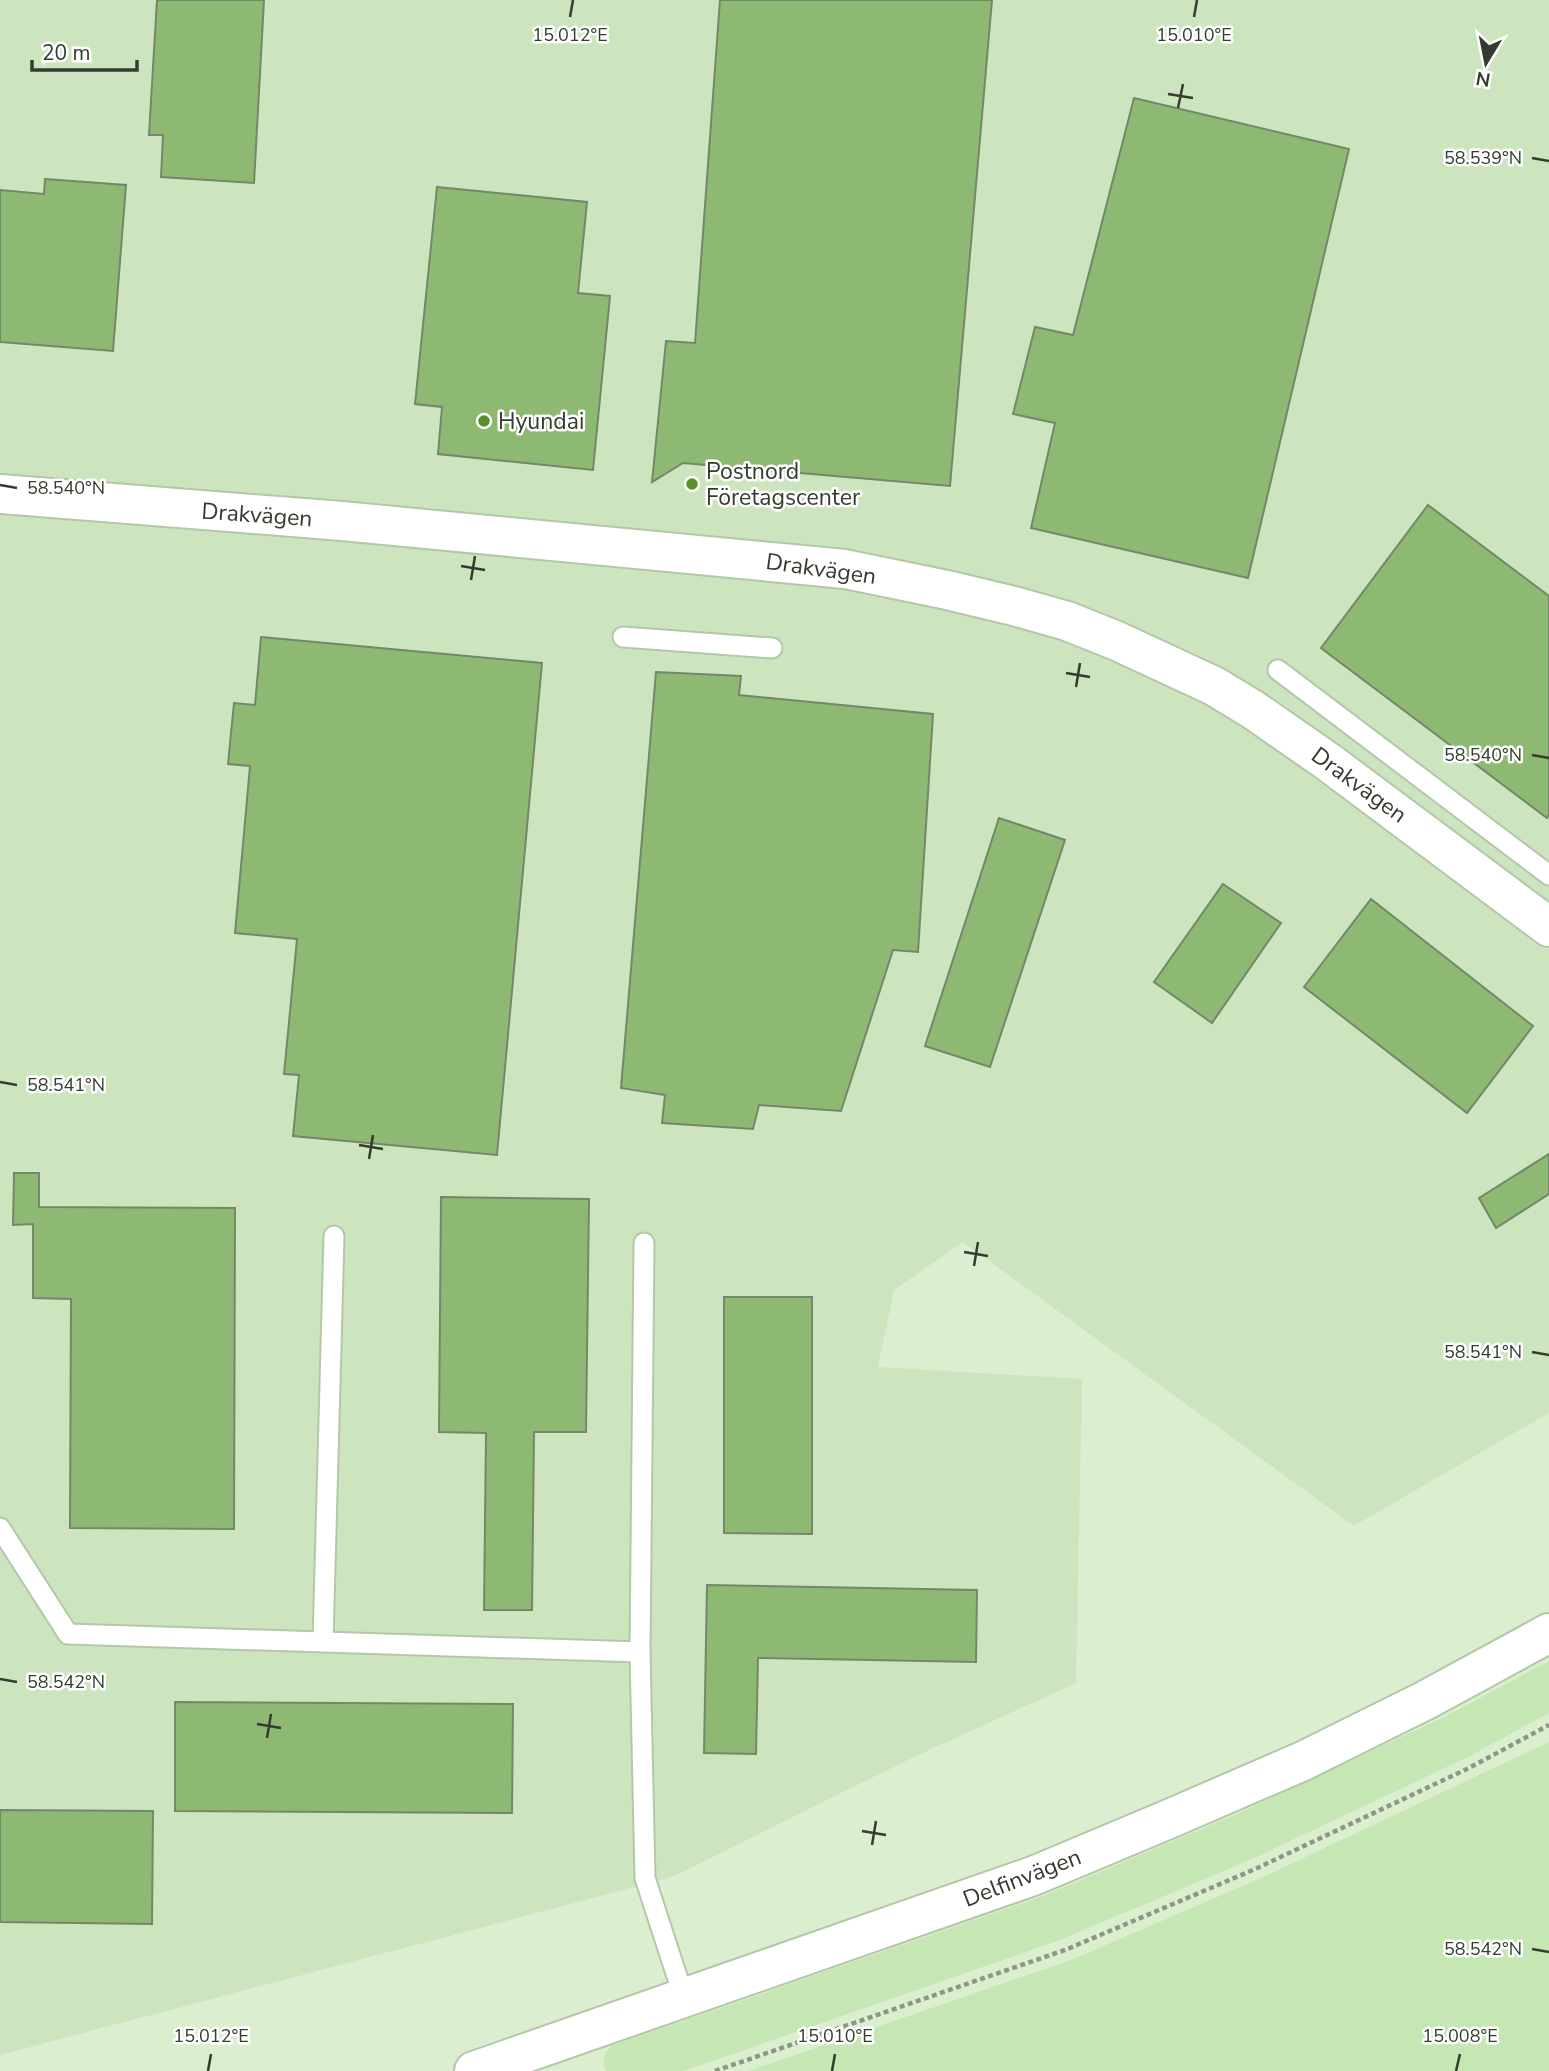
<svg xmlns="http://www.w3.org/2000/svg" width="1549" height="2071" viewBox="0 0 1549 2071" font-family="'Nunito Sans',sans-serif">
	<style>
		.built { fill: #cde5bf }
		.green { fill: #c6e6b3 }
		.building { fill: #8eb973; stroke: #75876b; stroke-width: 2 }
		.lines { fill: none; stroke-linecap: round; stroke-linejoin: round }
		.lane-casing { stroke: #b4c7a9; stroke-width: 23 }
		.street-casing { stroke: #b4c7a9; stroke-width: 42 }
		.secondary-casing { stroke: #b4c7a9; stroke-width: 42 }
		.path { stroke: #8b9983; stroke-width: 4.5; stroke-dasharray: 5 3.5; stroke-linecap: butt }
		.lane { stroke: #fff; stroke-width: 19 }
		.street { stroke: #fff; stroke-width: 38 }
		.secondary { stroke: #fff; stroke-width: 38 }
		.ticks { fill: none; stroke: #343b2f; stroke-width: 2.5 }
		.poi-dot { fill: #59902c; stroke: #fff; stroke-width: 2.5 }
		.labels { text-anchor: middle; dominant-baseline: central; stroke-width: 5; stroke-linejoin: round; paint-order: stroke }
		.poi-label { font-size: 23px; fill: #343b2f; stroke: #fff; text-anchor: start }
		.street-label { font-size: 23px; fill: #343b2f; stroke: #fff }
		.ticks-label { font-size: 18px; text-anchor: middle; fill: #343b2f; stroke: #fff; stroke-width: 5; stroke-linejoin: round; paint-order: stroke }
	</style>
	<rect width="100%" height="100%" fill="#dbefd0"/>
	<path class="built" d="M0,0H1549V1413L1354,1526L963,1242L894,1290L878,1367L1082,1379L1076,1683L916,1756L672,1877L0,2055Z"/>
	<g class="green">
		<path d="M1549,1661V1713L1466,1758L1252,1859L1060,1940L684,2071H606C602,2060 603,2055 611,2046L1043,1896L1235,1815L1444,1717Z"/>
		<path d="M1549,1742V2071H749L1071,1960L1259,1879Z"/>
	</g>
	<g class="building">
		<path d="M157,0H264L254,183L161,177L163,135H149Z"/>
		<path d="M720,0H992L950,486L683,463L652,482L666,341L695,343Z"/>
		<path d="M1134,98L1349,149L1248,578L1031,528L1055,423L1013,414L1035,327L1073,335Z"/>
		<path d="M45,179L126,185L113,351L0,342V190L44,194Z"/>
		<path d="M437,187L587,202L578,293L610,296L593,470L438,454L442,407L415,404Z"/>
		<path d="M1428,505L1549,596V815L1547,818L1321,648Z"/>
		<path d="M261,637L542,663L497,1155L293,1136L299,1075L284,1074L297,939L235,933L250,766L228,764L234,703L255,705Z"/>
		<path d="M656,672L741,676L739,695L933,714L918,952L893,950L841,1111L759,1105L753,1129L662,1123L665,1095L621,1088Z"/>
		<path d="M999,818L1065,840L990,1067L925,1046Z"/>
		<path d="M1223,884L1281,923L1212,1023L1154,982Z"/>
		<path d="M1371,899L1533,1026L1467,1113L1304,987Z"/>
		<path d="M1549,1154V1194L1496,1228L1479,1198Z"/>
		<path d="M14,1173H39V1207L235,1208L234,1529L70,1528L71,1299L33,1298V1224L13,1225Z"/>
		<path d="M441,1197L589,1199L586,1432H534L532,1610H484L486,1433L439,1432Z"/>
		<path d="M724,1297H812V1534L724,1533Z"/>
		<path d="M707,1585L977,1590L976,1662L758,1658L756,1754L704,1753Z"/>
		<path d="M175,1702L513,1704L512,1813L175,1811Z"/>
		<path d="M0,1810L153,1811L152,1924L0,1922Z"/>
	</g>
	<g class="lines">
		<g class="lane-casing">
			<g id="lane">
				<path d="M623,637L772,648"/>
				<path d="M1278,670L1549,875"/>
				<path d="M644,1243L640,1652L645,1878L684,1998"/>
				<path d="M0,1528L68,1634L640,1652"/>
				<path d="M323,1641L334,1236"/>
			</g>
		</g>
		<g class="street-casing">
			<path id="street" d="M0,494L342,521L845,569L947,590L1014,606L1067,621L1117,641L1214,686L1252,709L1327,761L1549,927"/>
		</g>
		<g class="secondary-casing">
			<path id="secondary" d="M474,2071L1033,1876L1169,1819L1303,1761L1426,1700L1549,1633"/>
		</g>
		<path class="path" d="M715,2071L1065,1950L1253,1870L1469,1768L1549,1725"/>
		<use href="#lane" class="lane"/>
		<use href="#street" class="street"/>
		<use href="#secondary" class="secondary"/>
	</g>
	<path class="ticks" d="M570,17L573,0M1194,17L1197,0M1168,94L1193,98M1178,108L1183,84M1532,158L1549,161M0,485L17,488M461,566L485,570M471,580L475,556M1066,673L1090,677M1076,687L1080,663M1532,755L1549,758M0,1082L17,1085M359,1145L383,1149M369,1159L373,1135M964,1252L988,1256M974,1266L978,1242M1532,1352L1549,1355M0,1679L17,1682M257,1724L281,1728M267,1738L271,1714M862,1831L886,1835M872,1845L876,1821M1532,1949L1549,1952M208,2071L211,2054M832,2071L835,2054M1456,2071L1460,2054"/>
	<g class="poi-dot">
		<circle cx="484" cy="421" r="7"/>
		<circle cx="692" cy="484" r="7"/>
	</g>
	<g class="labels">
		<g class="poi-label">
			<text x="498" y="421">Hyundai</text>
			<text x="706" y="471">Postnord<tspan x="706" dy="26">Företagscenter</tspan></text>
		</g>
		<g class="street-label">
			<text transform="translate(257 515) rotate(4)">Drakvägen</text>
			<text transform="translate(821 569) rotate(8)">Drakvägen</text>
			<text transform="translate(1359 785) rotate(36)">Drakvägen</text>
			<text transform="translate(1022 1878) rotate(-21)">Delfinvägen</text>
		</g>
	</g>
	<g class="ticks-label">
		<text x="570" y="41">15.012°E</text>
		<text x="1194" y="41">15.010°E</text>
		<text x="1483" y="164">58.539°N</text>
		<text x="66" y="494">58.540°N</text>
		<text x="1483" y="761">58.540°N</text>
		<text x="66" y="1091">58.541°N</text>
		<text x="1483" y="1358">58.541°N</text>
		<text x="66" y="1688">58.542°N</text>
		<text x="1483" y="1955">58.542°N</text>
		<text x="211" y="2042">15.012°E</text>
		<text x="835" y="2042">15.010°E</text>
		<text x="1460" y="2042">15.008°E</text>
	</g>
	<g transform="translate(1486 63) rotate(190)" stroke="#ffffff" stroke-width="5" paint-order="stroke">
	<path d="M0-5L12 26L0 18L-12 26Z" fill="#343b2f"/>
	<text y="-10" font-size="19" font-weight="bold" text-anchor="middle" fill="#343b2f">N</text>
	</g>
	<path d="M32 60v10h105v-10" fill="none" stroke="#343b2f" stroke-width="3.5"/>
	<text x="42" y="60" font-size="21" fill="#343b2f" stroke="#ffffff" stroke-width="5" paint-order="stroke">20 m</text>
</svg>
